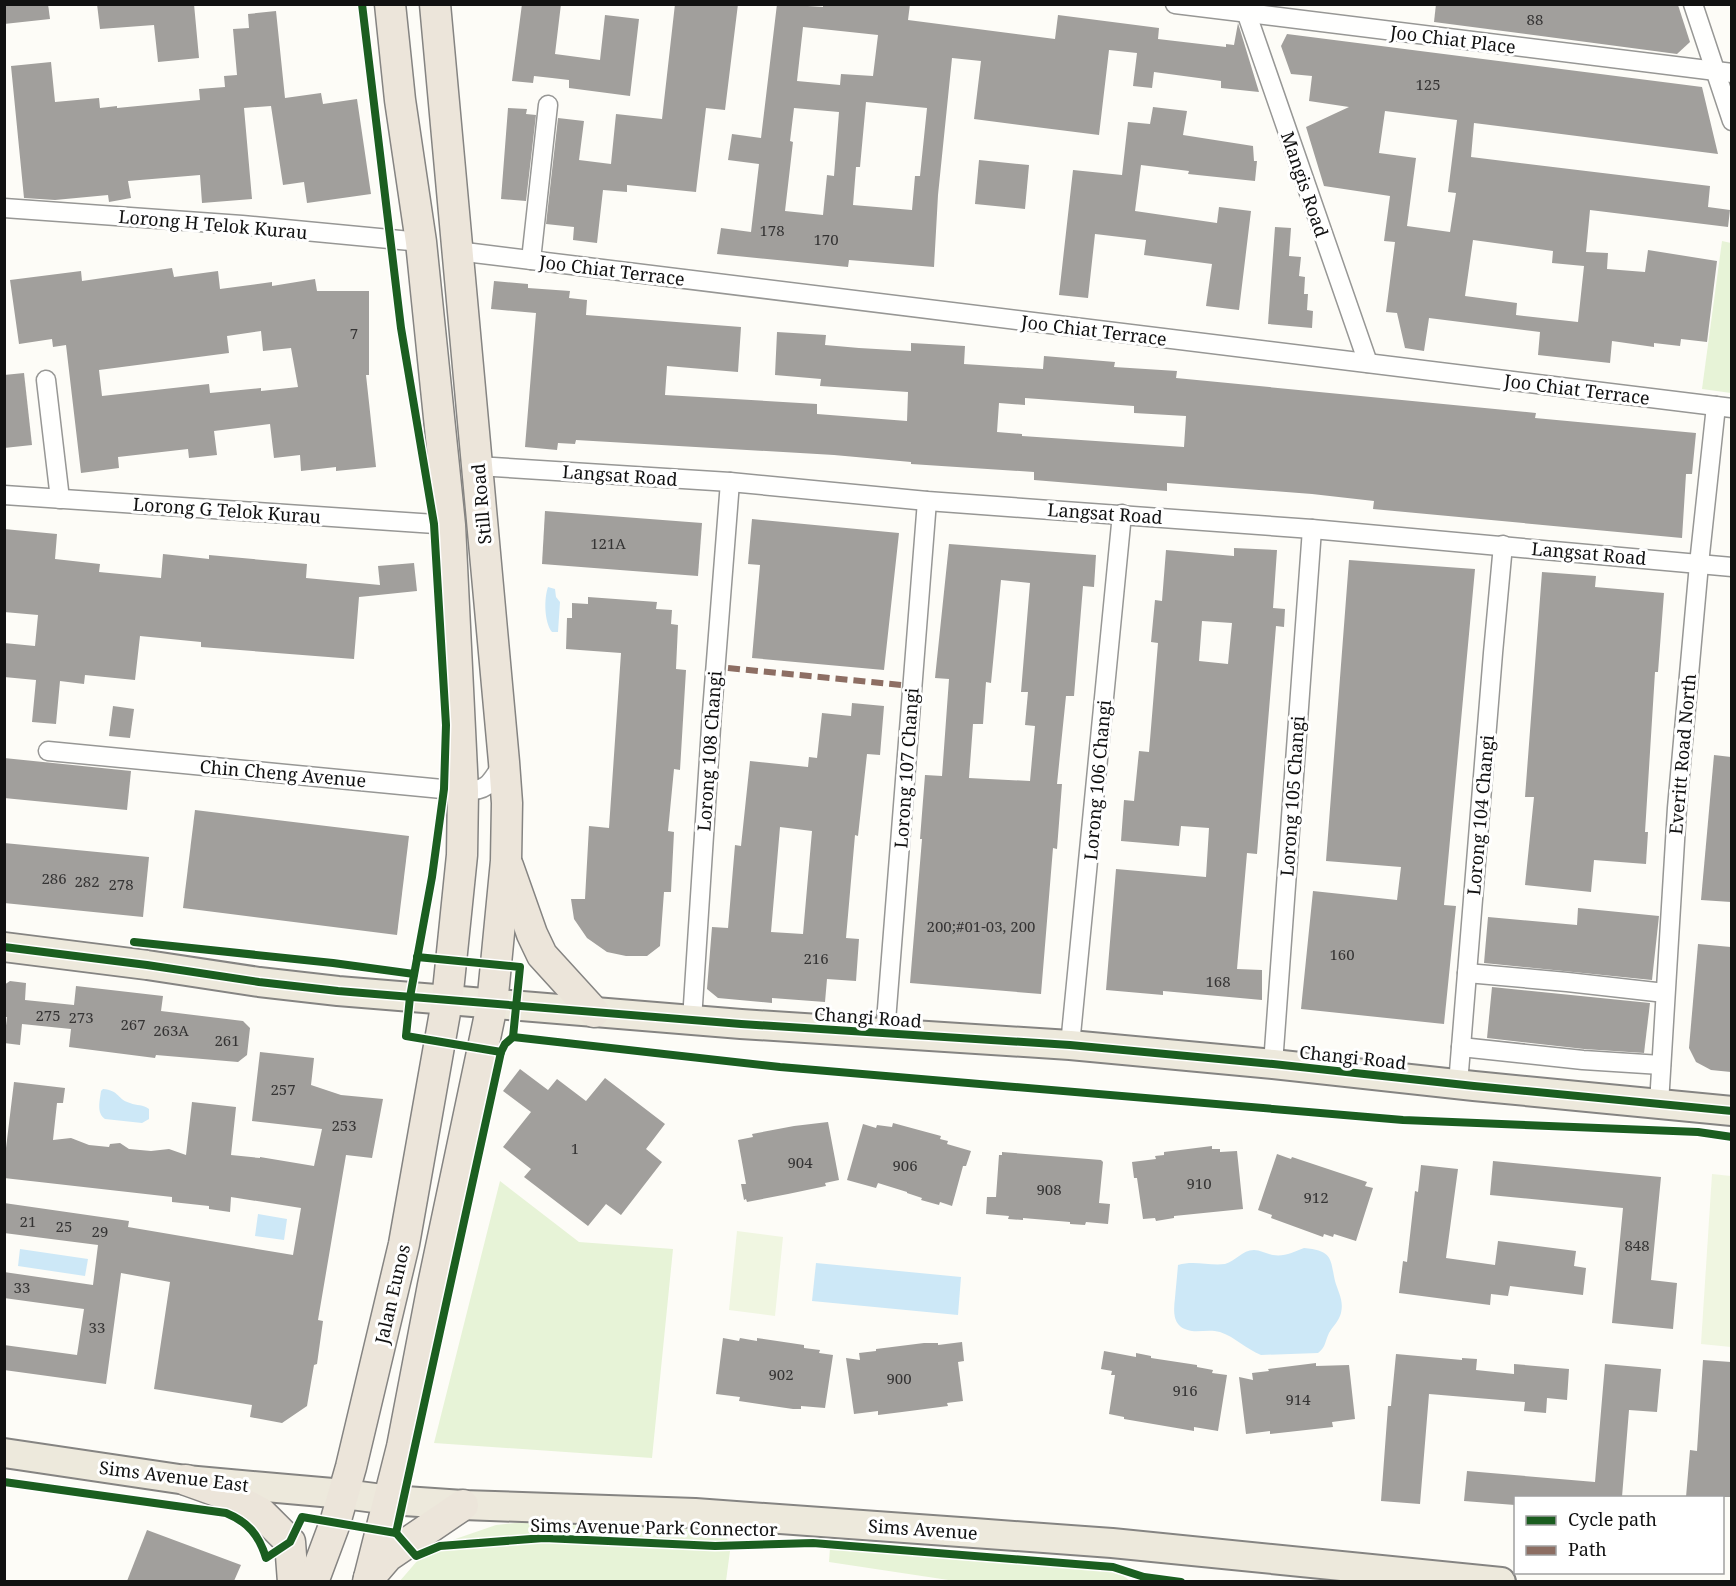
<svg xmlns="http://www.w3.org/2000/svg" width="1736" height="1586" viewBox="0 0 1736 1586" font-family="'Noto Serif',serif">
	<style>
		.green { fill: #e7f3d7 }
		.pitch { fill: #f0f6e1 }
		.water { fill: #cde8f7 }
		.building { fill: #a19f9c; fill-rule: evenodd }
		.lines { fill: none; stroke-linecap: round; stroke-linejoin: round }
		.minor-casing { stroke: #979795; stroke-width: 21 }
		.primary-casing { stroke: #858482; stroke-width: 32 }
		.trunk-casing { stroke: #858482; stroke-width: 33 }
		.minor { stroke: #fffffe; stroke-width: 18 }
		.primary { stroke: #ede9dc; stroke-width: 28 }
		.trunk { stroke: #ece5da; stroke-width: 30 }
		.quiet { stroke: #8d6e63; stroke-width: 6; stroke-dasharray: 12 6; stroke-linecap: butt }
		.cycleway-casing { stroke: #fff; stroke-width: 11 }
		.cycleway { stroke: #1b5e20; stroke-width: 8 }
		.labels { text-anchor: middle; dominant-baseline: central; stroke-width: 6; stroke-linejoin: round; paint-order: stroke }
		.number-label { font-size: 15px; fill: #353434 }
		.street-label { font-size: 18px; fill: #111; stroke: #fff }
	</style>
	<rect width="100%" height="100%" fill="#fdfcf7"/>
	<g class="green">
		<path d="M1722,241L1731,243V393L1702,389Z"/>
		<path d="M500,1181L579,1242L673,1249L652,1458L434,1443Z"/>
		<path d="M561,1518L725,1530L730,1551L726,1581L399,1582L424,1553L438,1545L496,1525Z"/>
		<path d="M830,1548L1113,1567L1130,1581H955L829,1562Z"/>
	</g>
	<g class="pitch">
		<path d="M1712,1174L1731,1176V1347L1701,1344Z"/>
		<path d="M737,1231L783,1237L775,1316L729,1310Z"/>
	</g>
	<g class="water">
		<path d="M548,587L555,589L556,597L560,602L558,632H552C544,622 544,598 548,587Z"/>
		<path d="M103,1089C119,1090 118,1100 130,1103C137,1106 143,1104 149,1109V1119L142,1123L105,1119C96,1113 100,1100 101,1091Z"/>
		<path d="M258,1214L287,1219L284,1240L255,1236Z"/>
		<path d="M1304,1248C1333,1251 1330,1258 1335,1281C1338,1292 1344,1300 1341,1313C1339,1321 1333,1326 1329,1333C1325,1341 1326,1347 1318,1353L1261,1355C1246,1349 1235,1337 1220,1332C1210,1329 1201,1332 1192,1331C1173,1328 1173,1314 1175,1298C1176,1287 1177,1277 1178,1265C1194,1260 1209,1266 1225,1264C1236,1261 1242,1250 1254,1250C1260,1250 1267,1254 1273,1255C1284,1257 1294,1252 1304,1248Z"/>
		<path d="M20,1249L88,1259L85,1276L18,1266Z"/>
		<path d="M816,1263L961,1277L958,1315L812,1301Z"/>
	</g>
	<g class="building">
		<path d="M4,4H48L50,19L4,24Z"/>
		<path d="M97,4H194L199,58L158,62L154,25L100,29Z"/>
		<path d="M522,4H561L555,54L600,60L605,15L639,19L630,96L569,88V80L552,78L534,76L533,83L512,81Z"/>
		<path d="M675,4H738L725,110L706,108L696,192L627,185V192L603,190L597,243L573,240L574,227L546,224L558,118L584,121L579,160L611,164L616,114L662,119Z"/>
		<path d="M777,4L823,7V4H910L908,20L1055,39L1058,15L1159,28L1158,39L1226,47V44L1234,45L1238,23L1259,92L1221,88V81L1154,72L1152,88L1133,86L1137,53L1109,50L1099,135L974,119L981,61L952,58L938,195L934,267L849,260L848,267L717,254L721,228L751,232L759,164L728,160L732,134L761,138ZM803,27L878,35L873,76L841,74L840,85L797,81ZM866,102L927,108L920,176H915L912,210L853,205L856,167H860ZM794,108L839,112L834,176L827,175L823,215L785,211L793,142L790,141Z"/>
		<path d="M1436,4L1678,5L1690,42L1677,54L1434,22Z"/>
		<path d="M276,11L285,98L321,93L323,104L357,99L371,194L307,203L304,182L283,185L271,106L244,108L252,199L202,203L200,175L128,181L131,198L109,202L108,195L55,200L24,198L11,66L51,62L55,102L99,98L100,108L117,106V108L200,100L199,89L225,87L224,76L237,75L233,29L249,28L248,14Z"/>
		<path d="M1287,34L1702,87L1718,154L1474,123L1471,157L1710,186L1708,207L1730,210L1728,227L1590,210L1586,252L1608,253L1607,269L1645,272L1648,250L1717,261L1707,342L1681,339L1680,346L1654,343V347L1612,341L1610,363L1538,355L1540,332L1429,318L1424,351L1405,348L1397,313L1386,312L1395,242L1384,241L1390,196L1324,186L1306,127L1349,107L1309,101L1312,76L1291,74L1281,46ZM1385,111L1457,120L1448,192L1456,193L1450,232L1407,226L1416,158L1379,153ZM1473,240L1553,251L1552,263L1584,266L1578,322L1516,315L1517,303L1465,296Z"/>
		<path d="M1153,107L1187,111L1183,135L1253,146L1254,161H1257L1255,181L1188,174L1189,171L1141,165L1135,211L1217,223L1219,207L1251,211L1239,310L1206,306L1212,264L1144,255L1146,240L1095,234L1088,298L1059,295L1073,170L1122,175L1128,122L1150,124Z"/>
		<path d="M508,108L527,109L526,114L536,115L526,201L501,199Z"/>
		<path d="M979,160L1029,165L1025,209L975,204Z"/>
		<path d="M1275,227L1291,228L1289,256L1301,257L1299,276L1305,277L1304,294H1308L1307,310L1313,311L1312,328L1268,324Z"/>
		<path d="M172,268L174,277L218,271L220,289L272,282V286L315,279L317,291H369V375H366L376,467L336,471V467L301,471L300,455L274,458L270,424L214,431L217,455L189,458L188,449L118,457L119,468L81,473L66,345L53,347L52,339L19,344L10,280L81,271L82,281ZM261,331L263,351L291,348L298,387L261,391V388L210,393L209,384L102,396L99,370L229,353L227,336Z"/>
		<path d="M494,281L528,284V288L570,291L569,298L587,300L586,315L741,327L738,372L667,366L665,395L817,404V414L907,421L908,392L820,386L821,379L775,375L777,332L826,335L825,345L859,348L911,351V343L965,346L964,364L1043,369L1044,356L1115,362L1114,367L1177,371L1176,378L1536,413L1535,418L1696,433L1692,474H1686L1682,538L1373,509L1374,501L1312,494L1167,483V491L1034,480V472L911,464V462L834,455L576,440L575,444L558,443L557,450L525,447L536,313L491,309ZM1025,398L1134,406V413L1186,416L1184,447L1022,436V434L997,432L999,403L1025,405Z"/>
		<path d="M24,373L32,445L4,448V375Z"/>
		<path d="M545,511L702,523L698,576L542,564Z"/>
		<path d="M752,519L899,533L884,670L752,658L760,565L748,564Z"/>
		<path d="M4,529L57,534L55,559L100,564L99,572L161,578L163,554L209,559V555L307,564L306,578L380,585L378,566L414,563L417,591L359,597L354,659L201,647V642L140,636L135,680L85,675L84,684L60,681L56,724L32,722L36,680L4,677V643L35,646L38,615L4,612Z"/>
		<path d="M949,544L1096,555L1094,587L1083,586L1074,696H1066L1057,784H1062L1057,849L1053,848L1041,994L910,983L922,839H920L925,775L942,776L949,679L935,678ZM1001,580L1030,583L1021,692H1028L1025,725L1035,726L1030,781L969,778L973,724H983L986,682L991,683Z"/>
		<path d="M1234,548L1277,550L1273,608L1285,609L1284,627L1276,626L1257,854L1247,853L1237,969L1262,970V1000L1163,991V995L1106,990L1116,869L1206,877L1209,828L1181,826L1179,846L1121,841L1124,800L1134,801L1139,751L1149,752L1158,643L1151,642L1155,600L1162,601L1166,550L1234,556ZM1202,621L1232,623L1228,664L1199,661Z"/>
		<path d="M1349,560L1475,569L1444,905L1456,906L1444,1024L1301,1009L1313,891L1397,900L1401,867L1326,861Z"/>
		<path d="M1542,572L1596,576L1595,587L1664,593L1658,672H1655L1645,832H1648L1646,864L1594,860L1591,892L1525,885L1534,797H1525Z"/>
		<path d="M588,597L657,602L656,609L672,610L671,624L678,625L676,669L686,670L680,770L674,769L668,831L674,832L671,892H664L660,946L647,956H626L607,952L587,938L574,919L571,899H585L589,826L609,828L621,653L566,649L567,618H572V603L588,604Z"/>
		<path d="M852,703L884,706L880,755L867,754L858,836L855,835L846,938L859,939L856,981L827,979L825,1002L772,998V1003L718,998L707,989L712,927L728,928L735,845L741,846L750,761L808,767L809,757L817,758L822,713L851,716ZM780,827L812,831L803,934L771,932Z"/>
		<path d="M113,706L134,709L130,738L109,736Z"/>
		<path d="M1714,755L1731,757V902L1701,900Z"/>
		<path d="M4,758L131,771L127,810L4,798Z"/>
		<path d="M195,810L409,836L397,935L183,908Z"/>
		<path d="M4,843L149,857L143,917L4,903Z"/>
		<path d="M1578,908L1659,916L1652,980L1484,963L1488,917L1577,925Z"/>
		<path d="M1698,944L1731,947V1072L1711,1070L1696,1062L1689,1048Z"/>
		<path d="M10,981L26,983L25,1000L74,1005L76,986L163,996L161,1011L243,1021L250,1028L247,1055L238,1062L156,1055L155,1058L69,1047L71,1029L22,1024L20,1045L4,1043L7,1017H4V985Z"/>
		<path d="M1492,987L1650,1003L1644,1053L1584,1049L1487,1038Z"/>
		<path d="M260,1052L314,1058L311,1085L341,1095L383,1099L372,1158L346,1155L318,1320L323,1321L317,1364L314,1365L307,1406L282,1423L250,1417L252,1405L154,1389L170,1282L121,1273L106,1384L4,1370V1345L77,1355L84,1309L4,1298V1272L93,1285L98,1245L4,1233V1203L129,1221L128,1227L293,1255L301,1208L231,1197L230,1212L209,1209V1206L172,1202V1197L4,1178V1148H6L14,1082L65,1088L63,1103H57L53,1140L71,1138L89,1145L109,1147L110,1144L120,1143L129,1149L151,1151L169,1149L186,1155L192,1102L236,1107L231,1155L260,1158V1157L314,1166L322,1129L252,1121Z"/>
		<path d="M520,1069L548,1090L557,1079L586,1101L605,1078L665,1124L646,1149L662,1162L621,1215L606,1204L588,1226L524,1177L531,1169L503,1147L531,1112L503,1091Z"/>
		<path d="M828,1122L839,1180L825,1183L826,1186L788,1194L747,1202L746,1199L744,1200L741,1184H746L738,1140L753,1137L752,1134L794,1126Z"/>
		<path d="M893,1123L941,1136L940,1139L948,1141L947,1144L971,1151L966,1166H963L952,1206L940,1202L939,1205L921,1200L922,1198L907,1193V1192L878,1183L876,1188L847,1180L863,1124L876,1128L877,1125L892,1127Z"/>
		<path d="M1212,1146V1149H1220V1152L1237,1151L1243,1209L1174,1216V1218L1156,1221L1155,1218L1143,1219L1137,1178H1134L1132,1162L1156,1159L1155,1156L1164,1155V1152Z"/>
		<path d="M1002,1152L1101,1160L1103,1162L1099,1203L1110,1204L1108,1224L1086,1222L1085,1225L1070,1224V1222L1023,1218V1220L1008,1219L1009,1216L986,1214L987,1197H996L999,1155H1002Z"/>
		<path d="M1277,1154L1291,1159L1292,1157L1367,1182L1365,1186L1373,1188L1356,1241L1334,1234L1333,1237L1324,1234L1323,1237L1271,1218L1272,1215L1258,1210Z"/>
		<path d="M1493,1161L1661,1177L1651,1280L1677,1283L1673,1329L1612,1323L1623,1208L1490,1195Z"/>
		<path d="M1421,1165L1458,1169L1446,1258L1495,1265L1498,1241L1576,1251L1574,1266L1586,1268L1583,1295L1510,1286L1508,1296L1491,1294L1490,1305L1399,1293L1403,1261L1407,1262L1415,1191L1418,1192Z"/>
		<path d="M723,1338L739,1341L740,1338L757,1341V1338L804,1345V1348L820,1350L819,1353L833,1355L825,1408L801,1406V1409H793L739,1401L740,1397L716,1394Z"/>
		<path d="M962,1342L964,1361L958,1362L963,1401L947,1403L948,1406L902,1412L878,1415V1411L854,1414L846,1358L860,1360L859,1353L876,1351V1349L924,1343H938V1345Z"/>
		<path d="M1104,1351L1136,1357V1353L1151,1356V1358L1197,1365V1367L1213,1370L1212,1373L1227,1375L1218,1431L1194,1427V1431L1124,1419V1417L1109,1414L1115,1375H1111L1112,1371L1101,1369Z"/>
		<path d="M1396,1354L1462,1360V1358L1477,1359L1476,1370L1514,1374V1364L1569,1369L1567,1400L1547,1398L1546,1413L1524,1411L1525,1402L1429,1394L1420,1504L1381,1501L1388,1406H1391Z"/>
		<path d="M1703,1360L1731,1362V1497H1686L1690,1450L1697,1451Z"/>
		<path d="M1316,1363V1366L1349,1365L1355,1419L1332,1422L1333,1427L1270,1434V1431L1246,1434L1239,1377L1253,1380L1252,1373L1269,1371L1268,1369Z"/>
		<path d="M1605,1364L1661,1369L1657,1412L1629,1410L1622,1497H1515V1505L1464,1501L1467,1471L1595,1482Z"/>
		<path d="M147,1530L241,1565L234,1581H127Z"/>
	</g>
	<g class="lines">
		<g class="minor-casing">
			<g id="minor">
				<path d="M1175,4L1732,73"/>
				<path d="M1693,4L1732,121"/>
				<path d="M1244,6L1368,363"/>
				<path d="M4,208L242,225L421,242"/>
				<path d="M457,251L1732,408"/>
				<path d="M531,260L548,105"/>
				<path d="M46,380L60,499"/>
				<path d="M477,466L730,482L927,501L1312,529L1732,567"/>
				<path d="M4,495L450,525"/>
				<path d="M48,751L463,791C488,791 490,784 503,763"/>
				<path d="M1467,973L1567,982L1665,993"/>
				<path d="M692,1020L712,712L730,482"/>
				<path d="M885,1034L927,501"/>
				<path d="M1070,1045L1122,514"/>
				<path d="M1461,1047L1583,1060L1661,1065"/>
				<path d="M1273,1064L1312,529"/>
				<path d="M1458,1084L1493,653L1503,545"/>
				<path d="M1659,1104L1677,808L1699,564L1716,406"/>
			</g>
		</g>
		<g class="primary-casing">
			<g id="primary">
				<path d="M4,947L147,965L259,982L338,991L741,1024L1070,1045L1273,1064L1474,1086L1732,1111"/>
				<path d="M4,1453L186,1480L344,1494L390,1500L463,1505L695,1513L974,1533L1112,1543L1501,1582"/>
			</g>
		</g>
		<g class="trunk-casing">
			<g id="trunk">
				<path d="M508,866L532,934L542,955L594,1012"/>
				<path d="M186,1480L228,1495L261,1513L290,1542L293,1582"/>
				<path d="M369,1578L388,1556L463,1505"/>
				<path d="M313,1582L335,1523L351,1467L404,1244L447,1001L462,855L463,791L450,525L421,242L400,100L390,4"/>
				<path d="M368,1582L402,1447L433,1285L492,1005L506,861L507,803L504,762L435,4"/>
			</g>
		</g>
		<use href="#minor" class="minor"/>
		<use href="#primary" class="primary"/>
		<use href="#trunk" class="trunk"/>
		<path class="quiet" d="M728,668L901,685"/>
		<g class="cycleway-casing">
			<g id="cycleway">
				<path d="M362,4L401,328L434,524L446,725L444,789L432,877L410,997L406,1036L501,1052"/>
				<path d="M134,942L333,963L414,974"/>
				<path d="M4,947L147,965L259,982L338,991L741,1024L1070,1045L1273,1064L1474,1086L1732,1111"/>
				<path d="M513,1037L780,1067L1403,1120L1698,1132L1732,1137"/>
				<path d="M4,1482L226,1513C248,1522 259,1535 266,1558L290,1542L302,1517L396,1533L416,1556L440,1546L544,1538L715,1546L813,1543L1113,1567L1144,1577L1181,1582"/>
				<path d="M396,1533L501,1052L505,1044L513,1037L520,967L417,957"/>
			</g>
		</g>
		<use href="#cycleway" class="cycleway"/>
	</g>
	<g class="labels">
		<g class="number-label">
			<text x="1535" y="19">88</text>
			<text x="1428" y="84">125</text>
			<text x="772" y="230">178</text>
			<text x="826" y="239">170</text>
			<text x="354" y="333">7</text>
			<text x="608" y="543">121A</text>
			<text x="54" y="878">286</text>
			<text x="87" y="881">282</text>
			<text x="121" y="884">278</text>
			<text x="981" y="926">200;#01-03, 200</text>
			<text x="1342" y="954">160</text>
			<text x="816" y="958">216</text>
			<text x="1218" y="981">168</text>
			<text x="48" y="1015">275</text>
			<text x="81" y="1017">273</text>
			<text x="133" y="1024">267</text>
			<text x="171" y="1030">263A</text>
			<text x="227" y="1040">261</text>
			<text x="283" y="1089">257</text>
			<text x="344" y="1125">253</text>
			<text x="575" y="1148">1</text>
			<text x="800" y="1162">904</text>
			<text x="905" y="1165">906</text>
			<text x="1199" y="1183">910</text>
			<text x="1049" y="1189">908</text>
			<text x="1316" y="1197">912</text>
			<text x="28" y="1221">21</text>
			<text x="64" y="1226">25</text>
			<text x="100" y="1231">29</text>
			<text x="1637" y="1245">848</text>
			<text x="22" y="1287">33</text>
			<text x="97" y="1327">33</text>
			<text x="781" y="1374">902</text>
			<text x="899" y="1378">900</text>
			<text x="1185" y="1390">916</text>
			<text x="1298" y="1399">914</text>
		</g>
		<g class="street-label">
			<text transform="translate(1453 39) rotate(7)">Joo Chiat Place</text>
			<text transform="translate(1305 184) rotate(71)">Mangis Road</text>
			<text transform="translate(213 224) rotate(5)">Lorong H Telok Kurau</text>
			<text transform="translate(612 270) rotate(7)">Joo Chiat Terrace</text>
			<text transform="translate(1094 330) rotate(7)">Joo Chiat Terrace</text>
			<text transform="translate(1577 389) rotate(7)">Joo Chiat Terrace</text>
			<text transform="translate(620 475) rotate(4)">Langsat Road</text>
			<text transform="translate(481 504) rotate(-95)">Still Road</text>
			<text transform="translate(227 510) rotate(4)">Lorong G Telok Kurau</text>
			<text transform="translate(1105 513) rotate(4)">Langsat Road</text>
			<text transform="translate(1589 553) rotate(5)">Langsat Road</text>
			<text transform="translate(709 751) rotate(-86)">Lorong 108 Changi</text>
			<text transform="translate(1682 754) rotate(-85)">Everitt Road North</text>
			<text transform="translate(906 768) rotate(-86)">Lorong 107 Changi</text>
			<text transform="translate(283 773) rotate(5)">Chin Cheng Avenue</text>
			<text transform="translate(1097 780) rotate(-85)">Lorong 106 Changi</text>
			<text transform="translate(1292 796) rotate(-86)">Lorong 105 Changi</text>
			<text transform="translate(1480 815) rotate(-85)">Lorong 104 Changi</text>
			<text transform="translate(868 1017) rotate(4)">Changi Road</text>
			<text transform="translate(1353 1057) rotate(6)">Changi Road</text>
			<text transform="translate(392 1294) rotate(-77)">Jalan Eunos</text>
			<text transform="translate(174 1476) rotate(7)">Sims Avenue East</text>
			<text transform="translate(654 1527) rotate(1)">Sims Avenue Park Connector</text>
			<text transform="translate(923 1529) rotate(4)">Sims Avenue</text>
		</g>
	</g>
	<rect width="1736" height="1586" fill="none" stroke="#111111" stroke-width="12"/>
	<rect x="1514" y="1496" width="210" height="78" fill="#ffffff" stroke="#a0a0a0" stroke-width="1.5"/>
	<rect x="1526" y="1516" width="30" height="9" fill="#1b5e20" stroke="#a0a0a0" stroke-width="1.5"/>
	<text x="1568" y="1526" font-size="18" fill="#111111">Cycle path</text>
	<rect x="1526" y="1546" width="30" height="9" fill="#8d6e63" stroke="#a0a0a0" stroke-width="1.5"/>
	<text x="1568" y="1556" font-size="18" fill="#111111">Path</text>
</svg>
